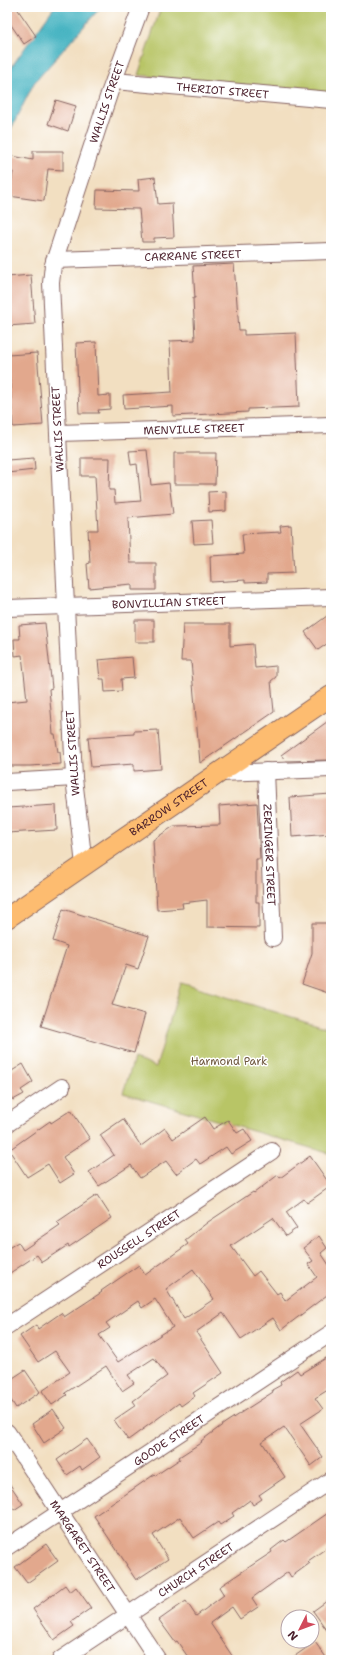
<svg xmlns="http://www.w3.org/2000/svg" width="338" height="1667" viewBox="0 0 338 1667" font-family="'Shantell Sans',sans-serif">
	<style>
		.green { fill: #b8c566; stroke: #817248 }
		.water { fill: #45b3c1; stroke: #486976 }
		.building { fill: #e2a88d; fill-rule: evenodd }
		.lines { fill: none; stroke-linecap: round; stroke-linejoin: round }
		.minor-casing { stroke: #856260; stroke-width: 18 }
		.major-casing { stroke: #856260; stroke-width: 22 }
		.minor { stroke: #fff; stroke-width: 16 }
		.major { stroke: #fdbc70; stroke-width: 20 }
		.labels { text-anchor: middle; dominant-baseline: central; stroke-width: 3; stroke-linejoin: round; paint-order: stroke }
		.street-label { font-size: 11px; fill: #4a1f2b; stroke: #fff }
		.park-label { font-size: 11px; fill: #705940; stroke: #fff }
	</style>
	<rect width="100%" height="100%" fill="#fff"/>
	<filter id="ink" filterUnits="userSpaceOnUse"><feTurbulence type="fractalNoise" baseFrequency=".025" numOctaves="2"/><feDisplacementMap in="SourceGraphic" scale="8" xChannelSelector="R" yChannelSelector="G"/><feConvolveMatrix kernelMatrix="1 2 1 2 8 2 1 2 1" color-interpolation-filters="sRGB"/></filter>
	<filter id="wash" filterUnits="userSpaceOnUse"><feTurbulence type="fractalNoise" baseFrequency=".012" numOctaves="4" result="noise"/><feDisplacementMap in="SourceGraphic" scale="16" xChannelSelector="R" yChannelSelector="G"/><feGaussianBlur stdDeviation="0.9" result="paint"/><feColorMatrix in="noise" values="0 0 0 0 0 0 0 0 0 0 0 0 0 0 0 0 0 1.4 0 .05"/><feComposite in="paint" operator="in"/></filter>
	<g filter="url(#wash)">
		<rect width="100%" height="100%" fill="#f2dfc1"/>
		<g class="green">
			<path d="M161,7H331V94L138,75Z"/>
			<path d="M181,983L331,1029V1154L123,1093L134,1059L156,1067Z"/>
		</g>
		<path class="water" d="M54,7H101L34,83L7,137V73Z"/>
		<g id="blocks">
			<g class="building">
				<path d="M7,7H16L36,36L24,44L7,19Z"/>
				<path d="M56,100L76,106L68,131L48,124Z"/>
				<path d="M33,151H63V170L48,169L44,201L9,196L13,172L7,171V155L33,160Z"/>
				<path d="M155,177L158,204L172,203L174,237L154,238V242H142L139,209L96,208L97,190L139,191L138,179Z"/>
				<path d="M234,264L239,330H244V335L296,333L299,407L248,409V412L173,416V406L124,409L123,395L172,392L170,341L195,340L193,298H195L193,266Z"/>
				<path d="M31,275L35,324L7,326V277Z"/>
				<path d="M96,342L98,396L110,395V409L98,410L99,413H79L76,343Z"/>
				<path d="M37,353L43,425L13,427L8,355Z"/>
				<path d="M147,450L151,485L169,483L173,514L128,518L130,563H156V590H132V584L89,588L87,564L90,563L88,530H98L95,476H81V458H110L109,490H114L115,503L141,501L137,464L131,465L129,451Z"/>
				<path d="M174,453H216L215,484H174Z"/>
				<path d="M34,458L35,470L7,473V460Z"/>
				<path d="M226,491V511L209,512L208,492Z"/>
				<path d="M211,520L213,543L194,544L192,521Z"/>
				<path d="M291,525L294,573L267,574V582L245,583V580L211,582L210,556L244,554L242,534L281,532L280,526Z"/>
				<path d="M331,613V641L318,650L305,632Z"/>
				<rect x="135" y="620" width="19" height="22"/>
				<path d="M45,623L52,688L49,689L53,734H55L58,752H60L61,764L30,766H7V702L27,700L22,655L15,656L14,639H20L19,625Z"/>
				<path d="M183,624H230V646L253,644L255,668L276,666V677L271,681L274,712L200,763L191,661H181Z"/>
				<path d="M132,657L134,678L121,679L122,691L105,692L104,679H100L98,660Z"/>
				<path d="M331,719V760L286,761L281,755Z"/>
				<path d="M158,730L161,769L134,771V764L91,767L88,737L134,734V731Z"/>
				<path d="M331,794V834L292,837L290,797Z"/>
				<path d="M257,803L260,859H256V902H259V928L207,927V900L182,903L183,908L157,910L153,840L174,826L220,825L219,806Z"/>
				<path d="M56,805L57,830L7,833V808Z"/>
				<path d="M63,909L149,936L138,969L126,965L112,1005L145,1014L134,1053L41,1026L67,946L53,941Z"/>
				<path d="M312,923H331V994L302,984L312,953Z"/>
				<path d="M23,1064L33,1082L21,1090L24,1094L13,1100L7,1091V1074Z"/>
				<path d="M71,1110L90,1139L63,1157L74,1174L60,1183L48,1164L27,1177L9,1150L50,1121L51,1123Z"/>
				<path d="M205,1117L213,1129L228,1120L237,1133L244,1129L252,1141L231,1154L226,1147L200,1164L196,1159L176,1174L166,1161L140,1178L131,1165L99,1186L89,1172L114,1155L100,1135L123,1119L141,1146L165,1128L173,1139Z"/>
				<path d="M310,1156L331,1186L307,1203L304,1199L286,1212L297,1228L286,1236L273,1218L231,1246L253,1276L259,1271L277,1294L280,1292L285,1301L317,1277L308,1264L313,1261L303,1248L319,1236L327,1248L321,1253L331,1268V1292L281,1330L273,1318L241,1339L223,1313L196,1332L223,1373L193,1393L195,1396L181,1406L179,1403L128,1440L114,1420L136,1405L133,1401L167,1376L154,1358L128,1375L134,1383L122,1391L106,1366L65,1393L67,1395L52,1405L42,1391L70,1372L55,1351L38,1362L20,1336L36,1325L38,1329L61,1313L64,1317L102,1292L101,1291L139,1265L145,1275L188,1244L185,1240L208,1222L253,1192L254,1193L278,1175L280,1178ZM193,1269L214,1299L184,1319L166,1289ZM155,1299L173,1327L118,1362L99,1335L110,1328L106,1323L138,1301L142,1308Z"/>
				<path d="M97,1195L112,1218L69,1247L68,1245L42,1262L37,1255L7,1275V1249L18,1242L23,1250L60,1225L57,1222Z"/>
				<path d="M331,1355V1388L315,1398L323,1409L300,1424L323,1457L311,1466L284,1427L262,1442L285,1477L259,1495L262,1499L253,1505L250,1500L232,1513L234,1516L220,1525L218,1522L194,1538L180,1517L153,1535L168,1559L136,1580L126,1565H127L94,1516L155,1474L156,1475L180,1459L179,1457L202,1442L201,1441L225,1423L273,1392L272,1390L281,1385L280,1382L297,1370L300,1374Z"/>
				<path d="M25,1370L40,1392L16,1408L7,1394V1382Z"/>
				<path d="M53,1409L66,1428L44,1443L32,1424Z"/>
				<path d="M87,1439L100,1457L82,1470L80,1466L67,1475L57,1460Z"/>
				<path d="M7,1480L23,1504L14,1510L7,1500Z"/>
				<path d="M331,1511V1545L308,1561L310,1563L291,1577L288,1572L252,1598L258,1607L240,1619L232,1607L210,1623L235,1660H190L177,1641L175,1642L159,1620L186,1601L196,1616L224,1595L219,1587L272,1552L271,1550L284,1540L286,1542Z"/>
				<path d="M46,1544L58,1561L27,1583L15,1567Z"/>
				<path d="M65,1585L70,1592L76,1587L91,1608L71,1622L74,1626L54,1640L33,1609Z"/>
				<path d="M331,1598V1636L313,1611Z"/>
				<path d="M315,1642L328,1660H289Z"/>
			</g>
		</g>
	</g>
	<g filter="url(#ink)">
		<use href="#blocks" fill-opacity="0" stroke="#856260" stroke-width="1"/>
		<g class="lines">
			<g class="minor-casing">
				<g id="minor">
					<path id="s1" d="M114,81L331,100"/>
					<path id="s2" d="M54,260L331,251"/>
					<path id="s3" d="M58,433L331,425"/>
					<path id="s4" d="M7,608L331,597"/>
					<path id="s5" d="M266,771L273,938"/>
					<path d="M220,773L331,769"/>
					<path d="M7,782L74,778"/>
					<path id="s6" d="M84,865L74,778L51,283L53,265L110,91L141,7"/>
					<path d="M7,1124L62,1087"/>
					<path id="s7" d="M7,1326L272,1151"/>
					<path id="s8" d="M7,1432L158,1660"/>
					<path id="s9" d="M7,1547L331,1333"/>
					<path id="s10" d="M60,1660L331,1480"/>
				</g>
			</g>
			<g class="major-casing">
				<g id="major">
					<path id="s11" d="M7,918L331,696"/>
				</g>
			</g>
			<use href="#minor" class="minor"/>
			<use href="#major" class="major"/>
		</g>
	</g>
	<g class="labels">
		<g class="street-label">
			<text stroke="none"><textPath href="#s1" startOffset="109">THERIOT STREET</textPath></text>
			<text stroke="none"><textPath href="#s6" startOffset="773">WALLIS STREET</textPath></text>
			<text stroke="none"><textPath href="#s2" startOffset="139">CARRANE STREET</textPath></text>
			<text transform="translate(58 429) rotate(-93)">WALLIS STREET</text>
			<text stroke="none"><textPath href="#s3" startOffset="136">MENVILLE STREET</textPath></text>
			<text stroke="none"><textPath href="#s4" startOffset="162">BONVILLIAN STREET</textPath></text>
			<text transform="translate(73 753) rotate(-94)">WALLIS STREET</text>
			<text stroke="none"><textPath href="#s11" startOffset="196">BARROW STREET</textPath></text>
			<text stroke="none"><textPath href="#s5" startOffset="84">ZERINGER STREET</textPath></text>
			<text stroke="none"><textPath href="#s7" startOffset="158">ROUSSELL STREET</textPath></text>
			<text stroke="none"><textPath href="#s9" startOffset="194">GOODE STREET</textPath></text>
			<text stroke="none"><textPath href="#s8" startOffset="137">MARGARET STREET</textPath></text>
			<text stroke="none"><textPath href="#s10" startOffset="163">CHURCH STREET</textPath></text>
		</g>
		<g class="park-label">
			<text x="229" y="1061">Harmond Park</text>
		</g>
	</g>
	<rect width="338" height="1667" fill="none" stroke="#fff" stroke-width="24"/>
	<g transform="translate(300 1629) rotate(228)"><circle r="19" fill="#ffffff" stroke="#b7a5aa"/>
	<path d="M0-3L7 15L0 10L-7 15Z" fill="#d1495b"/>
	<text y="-6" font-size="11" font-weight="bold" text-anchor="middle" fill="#4a1f2b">N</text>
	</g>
</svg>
